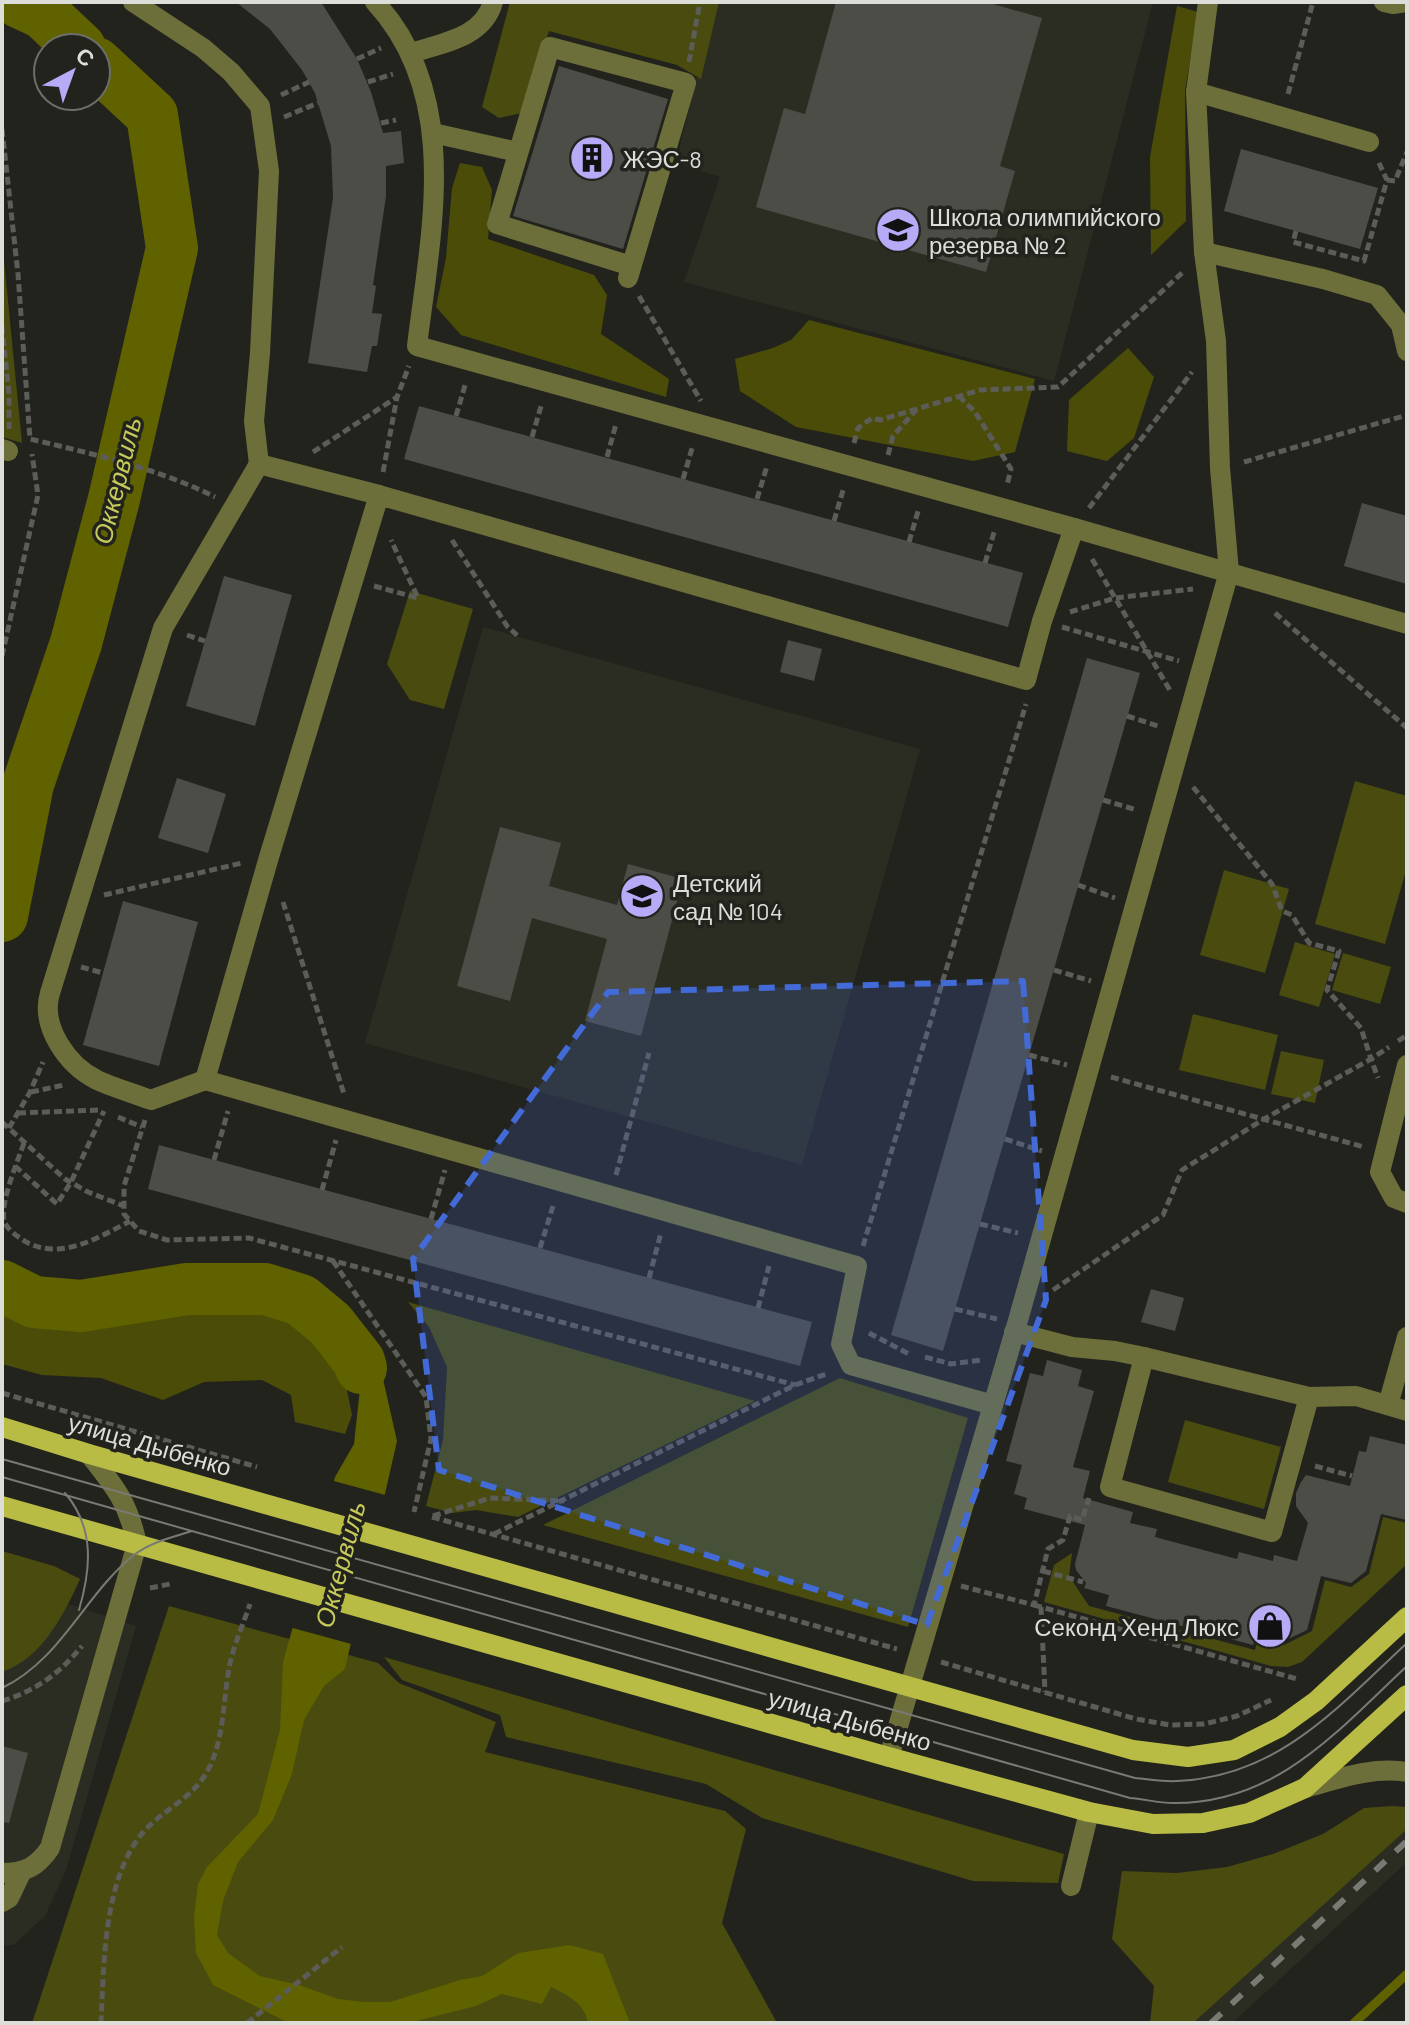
<svg xmlns="http://www.w3.org/2000/svg" width="1409" height="2025" viewBox="0 0 1409 2025" font-family="Barlow,sans-serif">
	<style>
		.built { fill: #2c2d22 }
		.green { fill: #494b0f }
		.forest { fill: #4a4c07 }
		.water { fill: #606200 }
		.pier { fill: #23231e }
		.lines { fill: none; stroke-linecap: round; stroke-linejoin: round }
		.stream { stroke: #606200; stroke-width: 9 }
		.river { stroke: #606200; stroke-width: 52 }
		.building { fill: #4c4d47 }
		.path { stroke: #5c5c58; stroke-width: 5; stroke-dasharray: 8 4; stroke-linecap: butt }
		.minor { stroke: #6d6f3a; stroke-width: 20 }
		.major { stroke: #b8bc45; stroke-width: 20 }
		.tram { stroke: #7a7a75; stroke-width: 2 }
		.rail { stroke: #7a7a75; stroke-width: 6; stroke-dasharray: 14 14; stroke-linecap: butt }
		.marked { fill: #436bd8; fill-opacity: 0.2; stroke: #436bd8; stroke-width: 6; stroke-dasharray: 16 10; stroke-linejoin: round }
		.labels { text-anchor: middle; dominant-baseline: central; stroke-width: 7; stroke-linejoin: round; paint-order: stroke }
		.poi-label { font-size: 24px; fill: #ddddda; stroke: #23231e; text-anchor: start }
		.street-label { font-size: 24px; fill: #ddddda; stroke: #23231e }
		.water-label { font-size: 26px; font-style: italic; fill: #c6ca5a; stroke: #23231e }
	</style>
	<rect width="100%" height="100%" fill="#23231e"/>
	<g class="built">
		<path d="M715,2H1153L1054,381L684,282L720,177L676,163Z"/>
		<path d="M483,627L920,749L802,1165L365,1043Z"/>
		<path d="M69,1604L136,1626L66,1870L45,1916L13,1945H2V1672L7,1670L51,1633Z"/>
		<path d="M1407,1814V1862L1232,2023H1183Z"/>
	</g>
	<g class="green">
		<path d="M510,2H719L701,79L677,65L549,31L522,113L499,118L482,107Z"/>
		<path d="M2,240L22,443L2,437Z"/>
		<path d="M410,591L473,609L444,709L410,700L387,664Z"/>
		<path d="M1355,781L1407,796V867L1385,944L1315,924Z"/>
		<path d="M1224,870L1289,889L1265,973L1200,955Z"/>
		<path d="M1295,942L1335,954L1319,1007L1279,995Z"/>
		<path d="M1343,953L1391,967L1380,1004L1332,990Z"/>
		<path d="M1193,1014L1278,1035L1265,1090L1179,1070Z"/>
		<path d="M1281,1051L1324,1060L1315,1103L1271,1094Z"/>
		<path d="M408,1302L755,1401L518,1517L476,1510L452,1513L426,1506L443,1440L447,1367L429,1327Z"/>
		<path d="M840,1378L968,1418L908,1627L543,1525Z"/>
		<path d="M1185,1420L1281,1447L1264,1509L1168,1482Z"/>
		<path d="M1383,1517L1407,1523V1564L1302,1662L1288,1667L1271,1666L1044,1602L1054,1565L1072,1553L1069,1576L1089,1606L1255,1650L1258,1638L1284,1645L1312,1631L1325,1580L1351,1587L1369,1574Z"/>
		<path d="M2,1551L54,1566L80,1579C64,1615 42,1658 2,1672Z"/>
		<path d="M169,1606L378,1663L399,1683L496,1722L485,1752L725,1811L746,1829L722,1923L777,2023H32Z"/>
		<path d="M384,1657L1064,1854L1058,1883L973,1881L762,1818L706,1784L506,1737L500,1715L402,1680Z"/>
		<path d="M1392,1806L1407,1807V1829L1193,2023H1150L1154,1986L1112,1939L1122,1871L1177,1873L1227,1867L1273,1854L1323,1834L1364,1808Z"/>
	</g>
	<g class="forest">
		<path d="M1177,6L1198,12L1185,91L1186,221L1151,255L1150,157Z"/>
		<path d="M460,163L482,167L492,190L488,239L594,275L607,295L601,334L669,379L666,397L461,335L436,307L446,258L452,188Z"/>
		<path d="M809,320L1035,379L1015,452L973,461L796,427L740,391L735,359L773,348L791,340Z"/>
		<path d="M1128,348L1154,377L1134,438L1107,461L1067,451L1069,400Z"/>
		<path d="M2,1297L41,1314L168,1302L254,1299L301,1317L342,1365L352,1415L345,1434L295,1422L291,1395L262,1380L204,1382L163,1400L101,1378L42,1375L2,1364Z"/>
	</g>
	<path class="water" d="M324,1308L350,1331L381,1370L397,1441L345,1669L324,1686L304,1720L292,1774L273,1820L238,1862L223,1901L217,1935L228,1953L260,1976L299,1985L338,1999L365,2002H390L460,1980L482,1976L518,1953L570,1945L603,1954L630,2023H588C585,2004 568,1995 551,1987L542,2004L502,1994L476,2006L420,2020L417,2023H289L213,1985L196,1953L194,1917L198,1884L207,1867L258,1814L280,1730L283,1662L335,1477L354,1444L360,1389L343,1358L311,1322Z"/>
	<path class="pier" d="M330,1480L389,1496L355,1645L289,1627Z"/>
	<g class="lines">
		<path class="stream" d="M1354,2023L1407,1974"/>
		<g class="river">
			<path d="M19,2L43,13L80,48"/>
			<path d="M2,916L28,784L76,643L114,499L172,248L152,115L96,63"/>
			<path d="M2,1286L34,1302L81,1306L187,1289H265L301,1300L330,1324L359,1361L361,1368"/>
		</g>
	</g>
	<g class="building">
		<path d="M236,2H321L357,59L371,92L383,133L401,131L404,163L386,166V196L373,285L376,286L372,313L382,314L377,346H372L367,372L308,363L333,198L331,146L315,93L302,70L270,29Z"/>
		<path d="M836,2H986L1042,18L1000,166L1015,171L986,272L756,207L784,108L805,114Z"/>
		<path d="M559,66L668,99L623,249L513,216Z"/>
		<path d="M1241,149L1378,188L1360,249L1224,211Z"/>
		<path d="M419,406L1023,573L1008,627L404,459Z"/>
		<path d="M1362,503L1407,516V584L1344,566Z"/>
		<path d="M224,576L292,595L255,726L186,706Z"/>
		<path d="M788,640L822,649L814,681L780,672Z"/>
		<path d="M1087,658L1140,673L943,1351L891,1335Z"/>
		<path d="M177,778L226,794L208,853L158,838Z"/>
		<path d="M500,827L561,843L549,886L617,905L628,864L683,879L641,1036L585,1021L607,939L532,918L510,1001L457,986Z"/>
		<path d="M123,901L198,922L159,1066L83,1045Z"/>
		<path d="M159,1145L812,1322L800,1366L148,1189Z"/>
		<path d="M1151,1289L1184,1298L1175,1331L1141,1322Z"/>
		<path d="M1047,1360L1082,1370L1078,1386L1094,1391L1073,1467L1090,1471L1083,1498L1133,1512L1130,1523L1157,1529L1155,1537L1237,1559L1239,1552L1273,1561L1274,1555L1297,1561L1308,1523L1296,1506V1493L1301,1482L1306,1475L1350,1486L1359,1451L1366,1452L1370,1436L1407,1445V1520L1381,1514L1366,1571L1351,1583L1321,1576L1307,1630L1282,1642L1256,1635L1253,1645L1106,1606L1109,1595L1084,1588L1086,1583L1076,1570L1075,1564L1085,1525L1024,1509L1027,1498L1014,1494L1022,1465L1006,1461L1030,1373L1043,1376Z"/>
		<path d="M2,1746L28,1753L9,1823L2,1822Z"/>
	</g>
	<g class="lines">
		<g class="path">
			<path d="M357,59L381,48"/>
			<path d="M689,62L700,2"/>
			<path d="M368,82L393,74"/>
			<path d="M1288,94L1313,2"/>
			<path d="M281,95L309,82"/>
			<path d="M284,117L318,103"/>
			<path d="M381,123L396,120"/>
			<path d="M2,129L18,274L30,439C93,454 157,468 215,497"/>
			<path d="M1387,180L1395,181L1407,152"/>
			<path d="M1296,231L1293,242L1364,261L1387,180L1378,161"/>
			<path d="M639,296L701,401"/>
			<path d="M2,326L9,394V429"/>
			<path d="M959,396L975,412L1011,469L1007,485"/>
			<path d="M456,416L466,382"/>
			<path d="M532,437L542,403"/>
			<path d="M854,443L858,428L872,418L880,420L980,390L1058,387L1183,272"/>
			<path d="M313,452L397,397"/>
			<path d="M888,455L893,436L916,410"/>
			<path d="M607,457L616,424"/>
			<path d="M1244,462L1407,415"/>
			<path d="M383,472L397,397L409,366"/>
			<path d="M683,479L693,445"/>
			<path d="M757,499L767,466"/>
			<path d="M1089,508L1192,372"/>
			<path d="M834,521L844,487"/>
			<path d="M452,540L507,626L520,638"/>
			<path d="M909,542L919,508"/>
			<path d="M1092,559L1171,692"/>
			<path d="M985,563L995,529"/>
			<path d="M374,586L418,598L391,540"/>
			<path d="M1070,612L1115,598L1193,589"/>
			<path d="M1275,613L1407,728"/>
			<path d="M1062,627L1179,661"/>
			<path d="M187,635L205,641"/>
			<path d="M2,656L38,495L32,454"/>
			<path d="M1127,716L1161,727"/>
			<path d="M1193,787L1272,884L1282,911L1292,915L1309,943L1339,951L1327,990L1361,1028L1371,1059L1389,1047"/>
			<path d="M1103,800L1137,810"/>
			<path d="M1078,885L1115,898"/>
			<path d="M104,895L242,863"/>
			<path d="M283,902L344,1094"/>
			<path d="M81,967L103,973"/>
			<path d="M1054,970L1091,981"/>
			<path d="M1398,1041L1407,1035"/>
			<path d="M1029,1055L1067,1065"/>
			<path d="M1111,1077L1364,1147"/>
			<path d="M31,1092L64,1085"/>
			<path d="M18,1113L101,1110"/>
			<path d="M118,1117L142,1127"/>
			<path d="M145,1120L124,1186V1214L139,1231L167,1240L249,1238L795,1385"/>
			<path d="M2,1122L65,1179L88,1192L124,1206"/>
			<path d="M9,1128L30,1092L43,1062"/>
			<path d="M1005,1139L1042,1151"/>
			<path d="M24,1143C18,1160 0,1203 4,1220C6,1228 14,1234 20,1238C56,1264 98,1238 130,1221"/>
			<path d="M214,1160L228,1111"/>
			<path d="M15,1166L57,1204L71,1182L104,1111"/>
			<path d="M616,1175L649,1053"/>
			<path d="M322,1190L336,1140"/>
			<path d="M431,1219L445,1170"/>
			<path d="M980,1224L1018,1233"/>
			<path d="M863,1246L1026,704"/>
			<path d="M540,1248L554,1203"/>
			<path d="M333,1261L426,1397L431,1439L414,1512"/>
			<path d="M649,1278L661,1233"/>
			<path d="M1053,1290L1163,1215L1182,1170L1264,1119L1371,1059L1378,1078"/>
			<path d="M758,1308L769,1266"/>
			<path d="M955,1309L997,1319"/>
			<path d="M869,1333L909,1354"/>
			<path d="M925,1357L951,1364L982,1360"/>
			<path d="M2,1393L257,1467"/>
			<path d="M1315,1466L1352,1476"/>
			<path d="M433,1516L490,1498L564,1501"/>
			<path d="M432,1517L897,1649"/>
			<path d="M494,1534L795,1385L829,1373"/>
			<path d="M1043,1571L1083,1582"/>
			<path d="M961,1586L1034,1605L1048,1549L1063,1540L1070,1516L1082,1520L1089,1498"/>
			<path d="M150,1588L170,1584"/>
			<path d="M1034,1605L1297,1679"/>
			<path d="M1041,1607L1045,1692"/>
			<path d="M941,1662L1136,1719L1170,1725L1204,1724L1237,1716L1271,1700"/>
			<path d="M2,1701C36,1691 60,1673 82,1646"/>
			<path d="M101,2023C104,1964 103,1875 146,1829C166,1808 193,1798 208,1770C224,1740 223,1702 229,1668C233,1647 243,1625 250,1604"/>
			<path d="M247,2023L342,1947"/>
		</g>
		<g class="minor">
			<path d="M133,2L203,48L231,72L260,106L269,171L260,353L254,421L259,464"/>
			<path d="M375,2C462,96 431,231 417,346L1074,528L1407,624"/>
			<path d="M1384,2L1393,4L1406,2"/>
			<path d="M411,53C442,43 483,38 493,2"/>
			<path d="M1196,92L1369,142"/>
			<path d="M433,133L518,152"/>
			<path d="M1204,252L1323,279L1377,295L1401,325L1407,351"/>
			<path d="M628,278L686,83L550,47L497,224L631,266"/>
			<path d="M2,449L8,451"/>
			<path d="M1407,1065L1380,1172L1394,1198L1407,1203"/>
			<path d="M205,1080L151,1100C133,1093 114,1088 97,1080C67,1065 40,1026 50,993L163,628L259,464L379,495"/>
			<path d="M1014,1332L1072,1347L1115,1351L1144,1357L1309,1397L1356,1396L1407,1411"/>
			<path d="M1144,1357L1110,1487L1272,1532L1309,1397"/>
			<path d="M993,1405L851,1365L841,1344L857,1266L205,1080L269,857L379,495L1026,680L1042,621L1074,528"/>
			<path d="M1388,1405L1407,1337"/>
			<path d="M889,1757L1017,1324L1229,572L1220,468L1216,341L1204,252L1196,92L1208,2"/>
			<path d="M1305,1788C1338,1779 1373,1766 1407,1772"/>
			<path d="M2,1873C25,1873 37,1867 50,1848L137,1544C128,1502 115,1487 89,1454"/>
			<path d="M1071,1886L1089,1812"/>
			<path d="M2,1902L9,1898L21,1873"/>
		</g>
		<g class="major">
			<path d="M2,1427L89,1454L1133,1750L1188,1757L1234,1750L1280,1727L1316,1701L1407,1617"/>
			<path d="M2,1506L889,1757L1089,1812L1153,1824L1203,1823L1249,1813L1305,1788L1407,1695"/>
		</g>
		<g class="tram">
			<path d="M2,1459L1135,1778C1149,1779 1163,1782 1177,1781C1278,1777 1338,1707 1407,1643"/>
			<path d="M2,1477L1130,1798C1144,1799 1159,1803 1173,1803C1277,1804 1338,1730 1407,1666"/>
			<path d="M65,1493C95,1528 91,1569 79,1610"/>
			<path d="M2,1688C61,1660 85,1594 134,1555C151,1542 173,1537 192,1531"/>
		</g>
		<path class="rail" d="M1211,2023L1407,1841"/>
	</g>
	<path class="marked" d="M1023,981L1046,1300L927,1625L439,1470L413,1259L608,992Z"/>
	<defs>
		<g id="building-disc" transform="scale(2.3)"><circle r="9.5" fill="#b7abf7" stroke="#23231e"/><path d="M-4-6H4V6H1V3H-1V6H-4ZM-2.5-4.3h1.7v1.8h-1.7ZM.8-4.3h1.7v1.8H.8ZM-2.5-1h1.7V.8h-1.7ZM.8-1h1.7V.8H.8Z" fill="#111"/></g>
		<g id="school-disc" transform="scale(2.3)"><circle r="9.5" fill="#b7abf7" stroke="#23231e"/><path d="M0-5L7-2L0 1L-7-2ZM-4 1L0 2.5L4 1V4Q0 6-4 4Z" fill="#111"/></g>
		<g id="shop-disc" transform="scale(2.3)"><circle r="9.5" fill="#b7abf7" stroke="#23231e"/><path d="M-5-2.5h2.3a2.7 3.5 0 0 1 5.4 0H5L5.5 6h-11ZM-1.5-2.5h3a1.5 2.3 0 0 0-3 0Z" fill="#111"/></g>
	</defs>
	<g fill-rule="evenodd">
		<use href="#building-disc" x="592" y="158"/>
		<use href="#school-disc" x="898" y="230"/>
		<use href="#school-disc" x="642" y="896"/>
		<use href="#shop-disc" x="1270" y="1626"/>
	</g>
	<g class="labels">
		<g class="poi-label">
			<text x="623" y="158">ЖЭС-8</text>
			<text x="929" y="216">Школа олимпийского<tspan x="929" dy="28">резерва № 2</tspan></text>
			<text x="673" y="882">Детский<tspan x="673" dy="28">сад № 104</tspan></text>
			<text x="1239" y="1626" text-anchor="end">Секонд Хенд Люкс</text>
		</g>
		<g class="street-label">
			<text transform="translate(150 1444) rotate(16)">улица Дыбенко</text>
			<text transform="translate(850 1719) rotate(16)">улица Дыбенко</text>
		</g>
		<g class="water-label">
			<text transform="translate(116 480) rotate(-76)">Оккервиль</text>
			<text transform="translate(339 1564) rotate(-75)">Оккервиль</text>
		</g>
	</g>
	<rect width="1409" height="2025" fill="none" stroke="#ddddda" stroke-width="8"/>
	<g transform="translate(72 72) rotate(41)"><circle r="38" fill="#23231e" stroke="#6d6d69" stroke-width="2"/>
	<path d="M0-6L14 30L0 20L-14 30Z" fill="#b7abf7"/>
	<text y="-12" font-size="22" font-weight="bold" text-anchor="middle" fill="#ddddda">С</text>
	</g>
</svg>
